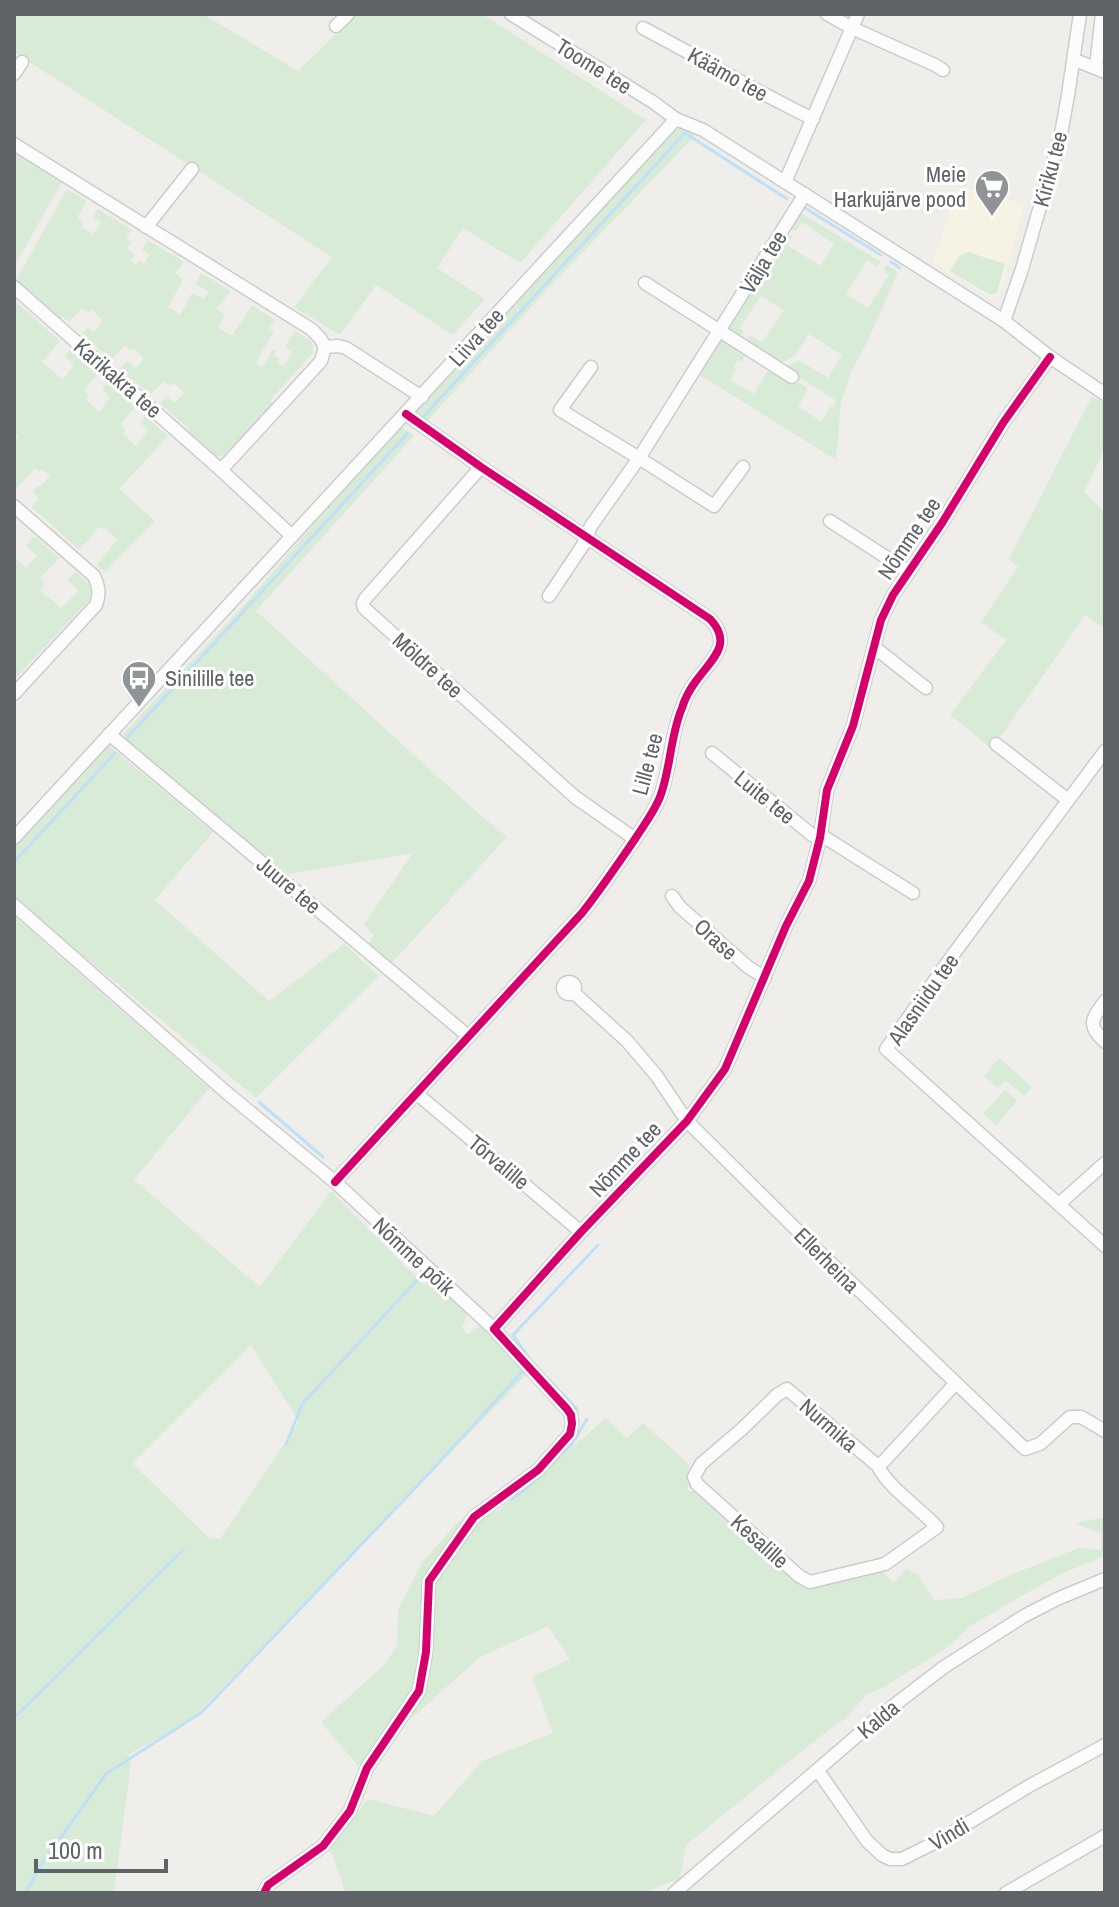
<svg xmlns="http://www.w3.org/2000/svg" width="1119" height="1907" viewBox="0 0 1119 1907" font-family="'Archivo Narrow',sans-serif">
	<style>
		.commercial { fill: #f7f3e4 }
		.green { fill: #d8ebd6; fill-rule: evenodd }
		.lines { fill: none; stroke-linecap: round; stroke-linejoin: round }
		.stream { stroke: #bfe0f9; stroke-width: 3 }
		.minor-casing { stroke: #cbcccc; stroke-width: 15 }
		.minor { stroke: #fdfcfc; stroke-width: 12 }
		.cycleway-casing { stroke: #fff; stroke-width: 13 }
		.cycleway { stroke: #d6006c; stroke-width: 8 }
		.labels { text-anchor: middle; dominant-baseline: central; stroke-width: 6; stroke-linejoin: round; paint-order: stroke }
		.street-label { font-size: 22px; fill: #5f6368; stroke: #fff }
		.poi-label { font-size: 22px; fill: #5f6368; stroke: #fff; text-anchor: end }
	</style>
	<rect width="100%" height="100%" fill="#efeeea"/>
	<path class="commercial" d="M967,188L1025,204L999,296L991,297L933,262L952,205L957,197L962,199Z"/>
	<g class="green">
		<path d="M14,14H203L298,71L357,14H482L646,120L520,263L463,228L437,268L485,299L453,335L376,285L340,335L294,307L332,257L14,52Z"/>
		<path d="M686,127L697,132L686,145L553,283L427,421L423,423L416,417L417,409L673,129Z"/>
		<path d="M14,148L63,180L14,267Z"/>
		<path d="M67,189L87,201L77,218L84,223L82,227L93,234L101,223L93,217L98,209L132,230L126,238L132,242L127,249L135,255L131,261L136,265L139,261L144,264L150,255L142,250L148,240L184,262L175,273L183,280L168,307L180,315L192,293L204,299L208,292L196,284L201,273L231,291L216,309L225,314L218,327L232,336L252,305L275,320L269,328L274,332L255,363L262,367L273,349L276,351L274,355L280,359L278,363L284,366L292,352L285,347L295,331L312,342L313,353L270,400L273,404L230,453L213,458L187,435L190,429L160,404L167,396L175,403L184,393L174,383L170,386L164,381L150,395L120,369L127,361L136,368L144,358L134,348L131,351L125,345L111,360L82,334L88,327L94,332L101,323V319L92,309L88,313L82,308L69,322L63,317L58,321L15,282Z"/>
		<path d="M799,212L881,262L877,267L867,260L846,294L868,308L889,275L883,270L887,265L898,272L869,338L852,370L841,403L836,460L697,373L723,336L746,354L742,362L738,360L733,367L736,369L730,380L754,394L769,369L793,383H799L806,387L807,392L798,407L821,421L831,406L833,407L837,401L794,374L787,367L799,360L828,378L842,355L809,334C800,348 795,360 778,363L745,340L750,335L762,342L784,311L761,295L740,328L744,331L740,336L729,331L728,325L785,234L792,236L787,245L820,266L834,244L802,222L796,231L789,228Z"/>
		<path d="M968,252L1005,264L997,293L990,295L950,271L960,255Z"/>
		<path d="M14,300L60,341L42,362L63,380L74,365L65,356L70,350L98,374L84,390L89,395L86,400L99,412L110,398L102,389L108,383L135,407L120,424L125,429L123,434L136,446L148,431L140,422L145,416L168,436L119,489L155,521L105,572L97,565L117,539L106,529L99,527L79,550L32,507L39,499L33,491L38,486L40,487L50,476L42,469L39,472L35,468L14,491V442L19,437L14,432Z"/>
		<path d="M1092,396L1105,404V448L1084,492L1105,512V629L1085,615L992,749L950,715L1006,640L981,622L1018,567L1009,559Z"/>
		<path d="M400,427L414,435L413,437L256,611L469,805L507,837L391,964L368,945L374,936L364,924L413,853L289,874L221,822L124,740V733L246,603L344,489Z"/>
		<path d="M34,536L59,558L40,578L45,584L40,590L61,608L78,591L68,580L75,572L90,585L91,598L14,680V557L26,568L37,556L26,546Z"/>
		<path d="M107,744L213,832L155,900L269,1001L344,944L379,976L256,1098L14,899V845Z"/>
		<path d="M14,916L209,1088L134,1180L260,1287L331,1191L424,1285L431,1279L444,1289L445,1293L441,1298L444,1302L449,1298H453L466,1310V1320L461,1327L468,1335L478,1327L487,1329L527,1374L193,1718L128,1755L131,1763L114,1893H14ZM251,1345L299,1422L220,1539L209,1538L132,1463Z"/>
		<path d="M999,1058L1032,1087L1024,1096L1005,1080L998,1088L984,1076Z"/>
		<path d="M1005,1090L1017,1101L996,1125L983,1114Z"/>
		<path d="M606,1418L627,1438L643,1423L689,1464L688,1491H695L804,1586L881,1570L894,1583L906,1569L917,1574L934,1600L962,1598L1008,1576L1079,1548L1101,1550V1534L1076,1523L1105,1517V1556L1063,1573L1025,1594L969,1627L948,1647L884,1687L867,1694L846,1718L822,1735L686,1845L680,1879L654,1888L648,1893H346L330,1848L368,1799L434,1816L482,1761L553,1733L532,1677L570,1659L548,1626L480,1657L358,1766L321,1722L384,1665L397,1646L398,1610L423,1561L458,1522L498,1511Z"/>
	</g>
	<g class="lines">
		<g class="stream">
			<path d="M805,208L881,255"/>
			<path d="M891,262L900,268"/>
			<path d="M423,417L685,133L787,199"/>
			<path d="M127,738L408,433"/>
			<path d="M14,862L115,753"/>
			<path d="M259,1102L323,1157"/>
			<path d="M529,1358L513,1335L598,1245"/>
			<path d="M542,1373L577,1409"/>
			<path d="M286,1444L303,1403L419,1278"/>
			<path d="M548,1468L572,1444L587,1419"/>
			<path d="M512,1499L527,1488L540,1476"/>
			<path d="M17,1715L183,1550"/>
			<path d="M25,1893L41,1865L106,1774L202,1712L420,1483L523,1371"/>
		</g>
		<g class="minor-casing">
			<g id="minor">
				<path d="M511,14L653,102L676,119L703,130L1004,321L1050,357L1105,394"/>
				<path d="M827,14L852,28L935,65L943,70"/>
				<path d="M336,26L348,14"/>
				<path d="M643,28C700,58 755,91 813,119"/>
				<path d="M1073,62H1080L1105,72"/>
				<path d="M1096,67L1102,14"/>
				<path d="M14,74L22,62"/>
				<path d="M14,144L311,329L320,338L325,347L338,346L346,348L422,397"/>
				<path d="M785,182L858,14"/>
				<path d="M146,227L192,169"/>
				<path d="M645,283L792,377"/>
				<path d="M14,287L221,470L292,536"/>
				<path d="M1004,321L1022,269L1061,134L1068,95L1080,14"/>
				<path d="M591,367L560,410L639,458L714,506L743,467"/>
				<path d="M481,467L365,599L363,603L364,608L575,797L635,839"/>
				<path d="M221,470L321,361L325,347"/>
				<path d="M14,506L94,576C99,587 100,594 96,605L14,694"/>
				<path d="M830,521L909,572"/>
				<path d="M549,596L583,545L591,526L639,458L805,194"/>
				<path d="M874,647L926,688"/>
				<path d="M109,734L468,1036"/>
				<path d="M996,744L1068,800"/>
				<path d="M1105,751L955,952L886,1049L1105,1246"/>
				<path d="M712,753L812,835L820,838"/>
				<path d="M821,835L913,893"/>
				<path d="M14,838L676,119"/>
				<path d="M672,896L680,907L748,967L765,978"/>
				<path d="M14,905L227,1093L335,1182L494,1329"/>
				<circle cx="569" cy="988" r="6"/>
				<path d="M574,993L627,1041L656,1075L687,1121L813,1246L1025,1449L1040,1444L1070,1417H1081L1105,1431"/>
				<path d="M1105,1001C1091,1020 1087,1025 1105,1042"/>
				<path d="M416,1093L581,1232"/>
				<path d="M335,1182L582,913C601,889 618,864 635,839C644,825 654,812 660,797C671,768 670,736 682,708C685,698 690,689 696,681C711,660 734,644 710,619L481,467L406,414"/>
				<path d="M1059,1204L1105,1163"/>
				<path d="M878,1466C886,1485 920,1509 937,1527L885,1564L810,1582L799,1576L697,1484L694,1477L701,1464L742,1429L777,1395L787,1389L878,1466L884,1461L955,1384"/>
				<path d="M818,1771L867,1841L882,1855L890,1859H902L942,1839L1029,1786L1105,1745"/>
				<path d="M264,1893L268,1885L323,1846L350,1811L367,1768L419,1691L426,1652L429,1581L474,1517L538,1470L570,1434L572,1424L571,1415L567,1409L494,1329L581,1232L687,1121L725,1069L786,926L809,881L820,838L827,790L853,726L881,620L893,595L942,523L1003,423L1050,357"/>
				<path d="M674,1893L880,1716L944,1667L1024,1616L1057,1599L1105,1579"/>
				<path d="M1006,1893L1105,1836"/>
			</g>
		</g>
		<use href="#minor" class="minor"/>
		<g class="cycleway-casing">
			<g id="cycleway">
				<path d="M335,1182L582,913C601,889 618,864 635,839C644,825 654,812 660,797C671,768 670,736 682,708C685,698 690,689 696,681C711,660 734,644 710,619L481,467L406,414"/>
				<path d="M264,1893L268,1885L323,1846L350,1811L367,1768L419,1691L426,1652L429,1581L474,1517L538,1470L570,1434L572,1424L571,1415L567,1409L494,1329L581,1232L687,1121L725,1069L786,926L809,881L820,838L827,790L853,726L881,620L893,595L942,523L1003,423L1050,357"/>
			</g>
		</g>
		<use href="#cycleway" class="cycleway"/>
	</g>
	<defs>
		<g id="supermarket-pin" transform="scale(1.8)"><path d="M0 17L-7.5 6A9.5 9.5 0 1 1 7.5 6Z" fill="#919496" stroke="#fff"/><path d="M-6-5.5h2.5l.6 2H6L4.5 2H-2.5L-4.4-4H-6ZM-1.5 3.2a1.3 1.3 0 1 0 .1 0ZM3 3.2a1.3 1.3 0 1 0 .1 0Z" fill="#fff"/></g>
		<g id="bus-pin" transform="scale(1.8)"><path d="M0 17L-7.5 6A9.5 9.5 0 1 1 7.5 6Z" fill="#919496" stroke="#fff"/><path d="M-5-6H5V4H4V6H2V4H-2V6H-4V4H-5ZM-3.5-4V0h7V-4ZM-3.5 1.2v1.5H-2V1.2ZM2 1.2v1.5H3.5V1.2Z" fill="#fff"/></g>
	</defs>
	<g fill-rule="evenodd">
		<use href="#supermarket-pin" x="992" y="187"/>
		<use href="#bus-pin" x="139" y="678"/>
	</g>
	<g class="labels">
		<g class="street-label">
			<text transform="translate(594 66) rotate(32)">Toome tee</text>
			<text transform="translate(728 74) rotate(29)">Käämo tee</text>
			<text transform="translate(1050 169) rotate(-75)">Kiriku tee</text>
			<text transform="translate(763 262) rotate(-59)">Välja tee</text>
			<text transform="translate(476 337) rotate(-48)">Liiva tee</text>
			<text transform="translate(118 378) rotate(41)">Karikakra tee</text>
			<text transform="translate(909 538) rotate(-56)">Nõmme tee</text>
			<text transform="translate(428 665) rotate(42)">Möldre tee</text>
			<text transform="translate(647 764) rotate(-75)">Lille tee</text>
			<text transform="translate(765 797) rotate(39)">Luite tee</text>
			<text transform="translate(289 885) rotate(40)">Juure tee</text>
			<text transform="translate(716 939) rotate(42)">Orase</text>
			<text transform="translate(923 999) rotate(-55)">Alasniidu tee</text>
			<text transform="translate(625 1159) rotate(-47)">Nõmme tee</text>
			<text transform="translate(499 1162) rotate(40)">Tõrvalille</text>
			<text transform="translate(414 1256) rotate(43)">Nõmme põik</text>
			<text transform="translate(827 1260) rotate(45)">Ellerheina</text>
			<text transform="translate(829 1425) rotate(41)">Nurmika</text>
			<text transform="translate(760 1541) rotate(42)">Kesalille</text>
			<text transform="translate(878 1719) rotate(-40)">Kalda</text>
			<text transform="translate(949 1834) rotate(-31)">Vindi</text>
		</g>
		<g class="poi-label">
			<text x="966" y="174">Meie<tspan x="966" dy="25">Harkujärve pood</tspan></text>
			<text x="165" y="678" text-anchor="start">Sinilille tee</text>
		</g>
	</g>
	<rect width="1119" height="1907" fill="none" stroke="#5f6368" stroke-width="32"/>
	<path d="M36 1859v12h130v-12" fill="none" stroke="#5f6368" stroke-width="4"/>
	<text x="48" y="1859" font-size="24" fill="#5f6368" stroke="#ffffff" stroke-width="6" paint-order="stroke">100 m</text>
</svg>
